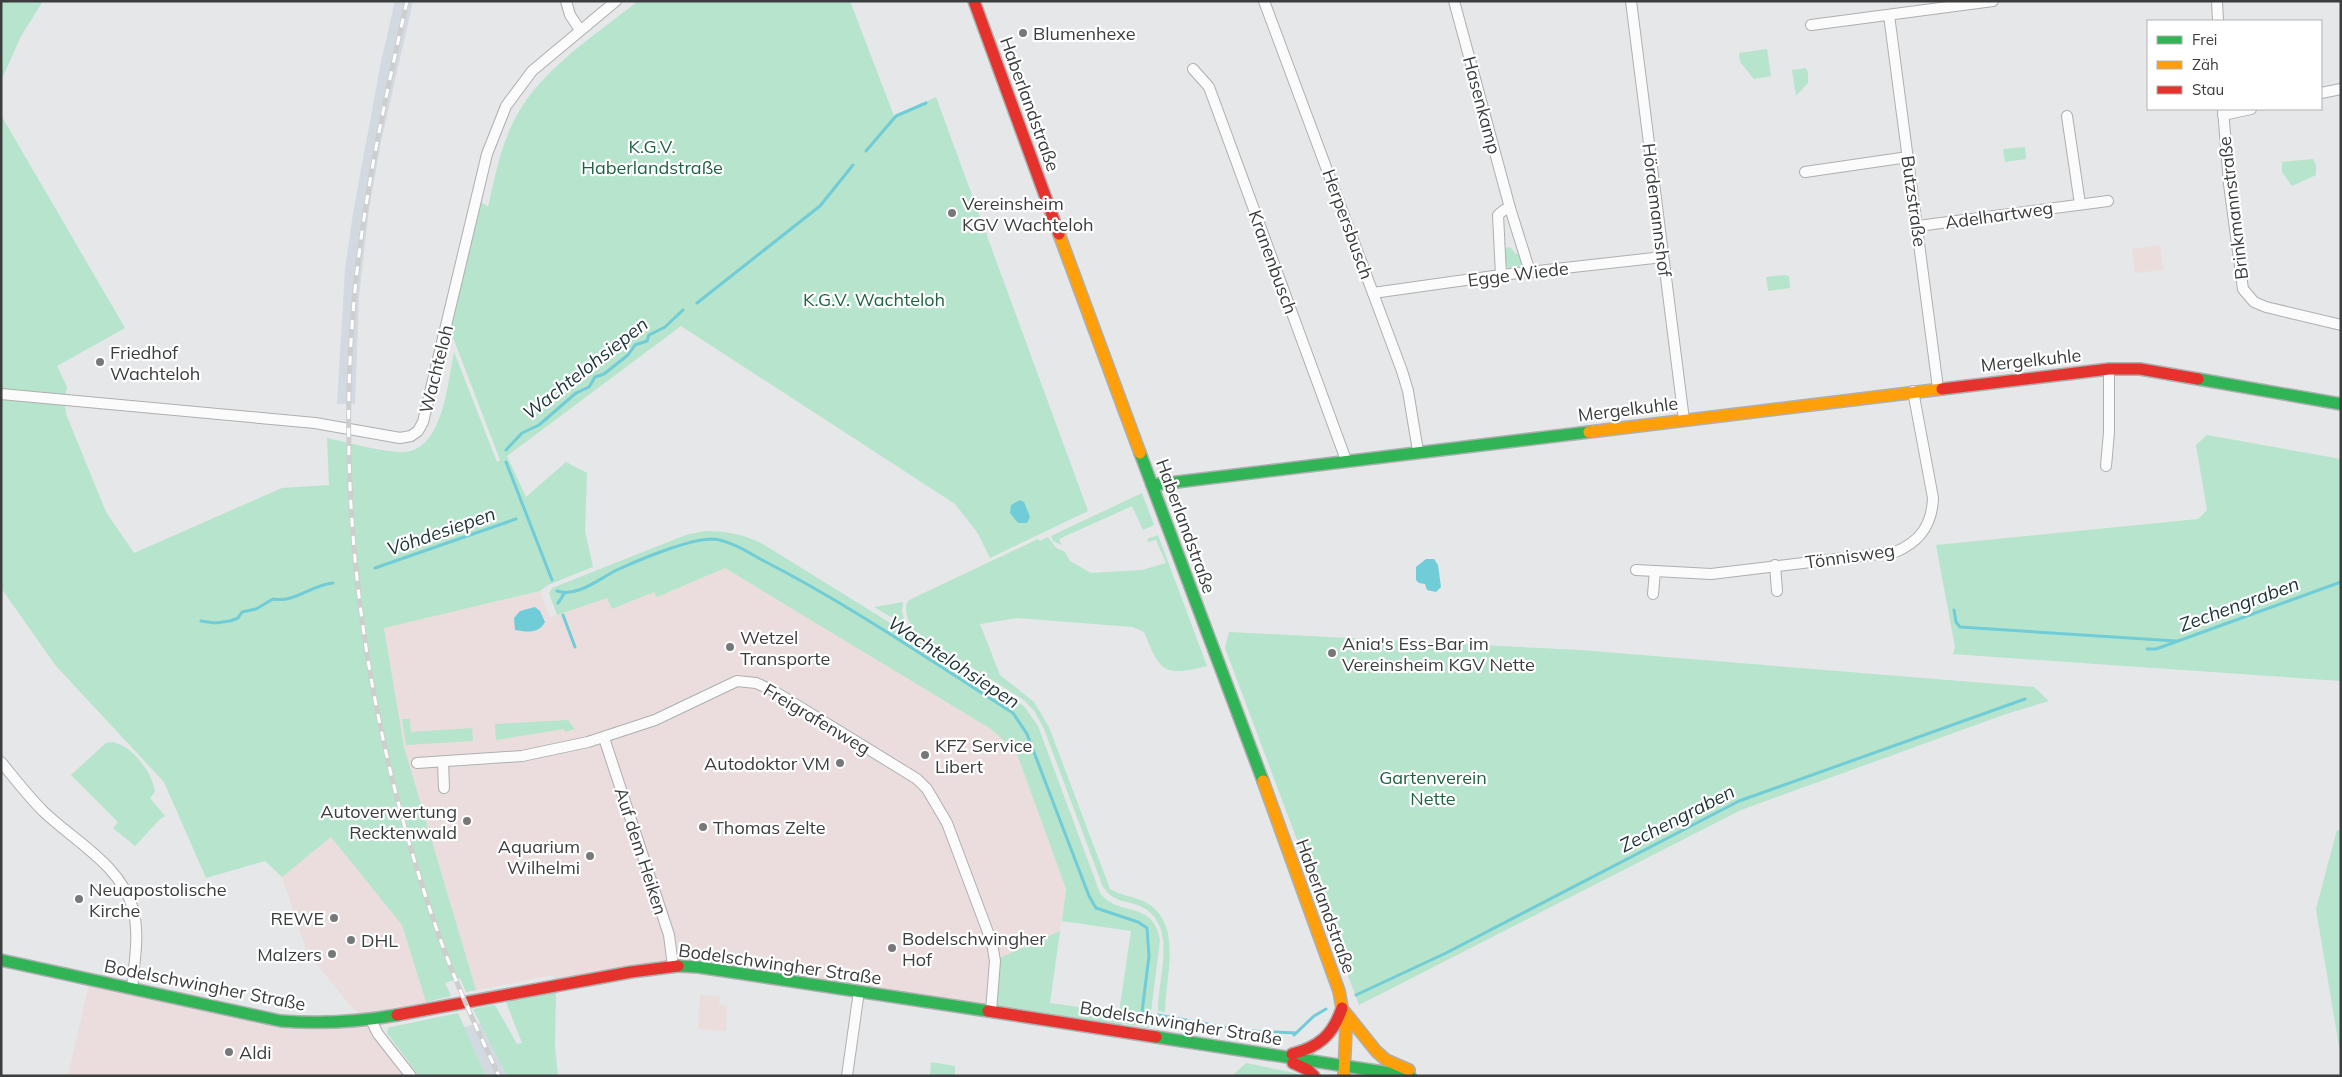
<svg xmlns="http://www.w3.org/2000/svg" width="2342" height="1077" viewBox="0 0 2342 1077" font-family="Mulish,sans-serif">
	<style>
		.commercial { fill: #ebdddd }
		.industrial { fill: #ebdddc }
		.built { fill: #d3d9e0 }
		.green { fill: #b6e4cc }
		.water { fill: #70ccd7 }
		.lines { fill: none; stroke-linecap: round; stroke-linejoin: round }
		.stream { stroke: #70ccd7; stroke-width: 3 }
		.street-casing { stroke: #adafb0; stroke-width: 12 }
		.fast-casing { stroke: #adafb0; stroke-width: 14 }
		.slow-casing { stroke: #adafb0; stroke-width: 14 }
		.jam-casing { stroke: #adafb0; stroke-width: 14 }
		.street { stroke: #fbfbfc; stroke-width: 10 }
		.fast { stroke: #30b455; stroke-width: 11 }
		.slow { stroke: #ff9f0a; stroke-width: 11 }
		.jam { stroke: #e5322d; stroke-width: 11 }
		.rail-casing { stroke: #cdcece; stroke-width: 5 }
		.rail { stroke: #fff; stroke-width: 3; stroke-dasharray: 9; stroke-linecap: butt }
		.poi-dot { fill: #76787a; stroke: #fff; stroke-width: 2 }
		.labels { text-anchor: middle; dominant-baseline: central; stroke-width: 4.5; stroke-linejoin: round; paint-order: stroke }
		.poi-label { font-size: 18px; fill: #3b3d3f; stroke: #fff; text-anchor: start }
		.street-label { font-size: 18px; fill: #3b3d3f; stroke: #fff }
		.park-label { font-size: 18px; fill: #206243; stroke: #fff }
		.water-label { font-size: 19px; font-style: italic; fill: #1f3538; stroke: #fff }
	</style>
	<rect width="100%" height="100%" fill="#e5e7e9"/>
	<g class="commercial">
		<path d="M725,568L991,729L1016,751L1066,889L1060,931L995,960L991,1011L698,967L556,985L553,975L476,990L404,747L384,627L540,591L550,617L607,598L612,609L654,592L657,597Z"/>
		<path d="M331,837L402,925L426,1002L371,1020L411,1076H68L90,979L285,1022L370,1020L352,1008L307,952L282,877Z"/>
	</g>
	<g class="industrial">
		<path d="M2160,245L2163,270L2135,273L2132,249Z"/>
		<path d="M700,995L720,996L719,1005L727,1006L726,1031L698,1029Z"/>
	</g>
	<g class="built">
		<path d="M395,1H413L381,142L369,209L359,296L355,404H337L345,270L353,213L381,62Z"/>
		<path d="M481,1023L507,1076H486L464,1027Z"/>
	</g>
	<g class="green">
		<path d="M1,1H43L20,38L1,81Z"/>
		<path d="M638,1H850L894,116L936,97L1088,511L990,558L977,532L955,504L681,326L507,456L526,497L566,462L587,473L585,531L593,567L548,585L540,591L384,628L404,747L476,990L466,992L460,978L445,983L451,996L426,1002L402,925L331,837L282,877L265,861L206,878L164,782L56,666L1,588V115L125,328L57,366L67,387L64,400L66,414L106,512L134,553L282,488L329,485L327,438C350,443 374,450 398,452C443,456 447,385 454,352L497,462L500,460L454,340L446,330L476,199L488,207C494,181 499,154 510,129C534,73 592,38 638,1Z"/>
		<path d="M1767,49L1771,76L1754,79L1740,62L1739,53Z"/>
		<path d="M1806,68L1808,73V83L1796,96L1792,70Z"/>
		<path d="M2025,147L2026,159L2005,162L2003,149Z"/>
		<path d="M2313,159L2316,165V175L2292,186L2282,172V162Z"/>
		<path d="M1510,247L1516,254L1520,253L1522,262L1519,269L1510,270L1504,262L1503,249Z"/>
		<path d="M1784,275L1789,276L1790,288L1768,291L1766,277Z"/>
		<path d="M2207,435L2341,459V681L1953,654L1955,647L1936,545L2198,519L2207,510L2196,445Z"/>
		<path d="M1142,493L1154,525L1143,530L1132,506L1059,539L1062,545L1053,541L1051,536Z"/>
		<path d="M705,531C726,531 742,534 761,543L1024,706L1038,726L1100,893C1119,918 1153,899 1160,940L1149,1028L1125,1024L1121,1016L1124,1031L991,1011L995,960L1060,931L1050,1003L1119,1013L1131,931L1062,921L1066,889L1016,751L991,729L725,568L657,597L654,592L612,609L607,598L557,615L549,593L552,588L686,535Z"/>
		<path d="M1158,535L1207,666C1164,677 1160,672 1144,632L1133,627L1017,618L980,624L1000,675L1034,702L1049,727L1110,889C1121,896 1134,896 1145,902C1184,923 1165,977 1165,1012L1158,1011C1157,979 1179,926 1142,907C1126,899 1115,904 1103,887L1044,729L1035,712L1024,700L914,631C909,622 902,609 909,600L1038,539L1040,541L1048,537L1056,548L1065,552L1070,561L1091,573L1142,570L1166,563L1156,540L1149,542L1147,539Z"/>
		<path d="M903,602L902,612L906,626L874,607Z"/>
		<path d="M1229,632L1580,650L2034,687L2049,701L2006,714L1741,810L1359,1005L1225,648Z"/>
		<path d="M402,719H410L411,732L472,728L473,741L406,745Z"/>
		<path d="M568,720L575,729L565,732L564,729L496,740L495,724Z"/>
		<path d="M113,742C132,746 153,773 155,792L150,798L165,816L160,819L135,846L113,828L118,822L71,775L106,743Z"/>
		<path d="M2337,830L2341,831V1058L2316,909Z"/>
		<path d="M556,992L555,1047L558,1076H507L473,1009L495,1005L517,1044L522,1043L506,1002Z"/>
		<path d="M458,1013L486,1076H419L387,1033L388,1028L391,1027Z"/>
		<path d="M931,1062L955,1066V1076H930Z"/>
		<path d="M1246,1063L1295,1073L1300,1076H1232Z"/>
	</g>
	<g class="water">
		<path d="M1020,500L1024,502L1030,517L1027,523H1018L1010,513L1011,505Z"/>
		<path d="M1426,559H1434L1438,565L1441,587L1436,592L1427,590L1425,584L1419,583L1416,580V567Z"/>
		<path d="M535,607L540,611L545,622C539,634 527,632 515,630L514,618L520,611Z"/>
	</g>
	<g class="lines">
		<g class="stream">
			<path d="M866,151L896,116L926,103"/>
			<path d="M697,303L820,206L853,165"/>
			<path d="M506,450L522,433L539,425L576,393L589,387L595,377L604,374L628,355L635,345L647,341L649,335L665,327L683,310"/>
			<path d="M506,462L552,580"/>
			<path d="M375,568L516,519"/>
			<path d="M557,591C578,598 601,577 619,569C641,559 689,539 712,539C730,540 749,553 764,561C850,605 931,661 1013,713L1027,734L1089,896L1096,908L1138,922L1147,928L1149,956L1142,1012L1150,1014"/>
			<path d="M558,603L564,594"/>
			<path d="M1954,610L1956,622L1960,627L2176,641"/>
			<path d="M563,615L575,647"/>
			<path d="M201,621L215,623L230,621L238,618L242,612L256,609L273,599C295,603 311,585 333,583"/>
			<path d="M2147,649H2156L2341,582"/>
			<path d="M1356,995L1446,953L1739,801L2025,699"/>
			<path d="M1158,1015L1240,1030L1265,1032"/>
			<path d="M1275,1032L1296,1033"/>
			<path d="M1294,1035L1314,1016L1326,1009"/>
		</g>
		<g class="street-casing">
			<g id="street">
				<path d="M566,1L570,15L580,30"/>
				<path d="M1264,1L1402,371L1408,391L1418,451"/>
				<path d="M1454,1L1510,208"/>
				<path d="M1631,1L1684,420"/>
				<path d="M2217,1L2218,21"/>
				<path d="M1889,15L1938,388"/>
				<path d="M1811,25L1993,1"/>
				<path d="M1193,69L1209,87L1346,460"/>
				<path d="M2321,93L2341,89"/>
				<path d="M2223,109L2229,184L2243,289L2254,302L2266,307L2341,325"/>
				<path d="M2223,115L2251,109"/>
				<path d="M2067,116L2080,204"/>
				<path d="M1805,172L1908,157"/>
				<path d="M1918,226L2108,201"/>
				<path d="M1501,275L1498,215L1504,210L1510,208L1530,272"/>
				<path d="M1373,293L1501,275L1663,257"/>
				<path d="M1,394L315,423L400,438L411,436L418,431L423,422L487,154L506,106L532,71L616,1"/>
				<path d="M2106,466L2109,432V369"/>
				<path d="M1775,565L1777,591"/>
				<path d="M1636,570L1711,574L1895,552C1920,542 1932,525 1933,498L1913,391"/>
				<path d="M1653,594L1655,571"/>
				<path d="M604,738L669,935L673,966"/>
				<path d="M1,762C15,779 28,796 43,811C74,841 121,865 133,909C140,935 134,963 132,989"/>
				<path d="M443,762L444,788"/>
				<path d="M417,763L522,756L588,742L655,720L737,681L756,683L774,691L917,779L927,789L947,823L992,943L995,961L991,1011"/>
				<path d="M371,1020L378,1034L411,1076"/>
				<path d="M847,1076L859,991"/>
			</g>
		</g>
		<g class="fast-casing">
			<g id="fast">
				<path d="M2198,379L2341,404"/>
				<path d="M1140,453L1263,781"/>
				<path d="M1152,485L1589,432"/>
				<path d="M1,960L281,1021C321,1024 358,1022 397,1015"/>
				<path d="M678,966L698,967L988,1011"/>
				<path d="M1156,1037L1410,1076"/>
			</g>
		</g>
		<g class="slow-casing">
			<g id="slow">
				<path d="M1059,234L1140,453"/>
				<path d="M1589,432L1942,389"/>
				<path d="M1263,781L1339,991L1346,1029L1344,1074"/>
				<path d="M1344,1011L1376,1051L1386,1060L1409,1070"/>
			</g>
		</g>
		<g class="jam-casing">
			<g id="jam">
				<path d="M974,1L1059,234"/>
				<path d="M1942,389L2109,369H2140L2198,379"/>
				<path d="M988,1011L1156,1037"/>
				<path d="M397,1015L631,972L678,966"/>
				<path d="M1292,1054C1319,1047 1333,1035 1342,1008"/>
				<path d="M1293,1063L1308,1070L1314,1076"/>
			</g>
		</g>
		<use href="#street" class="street"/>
		<use href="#fast" class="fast"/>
		<use href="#slow" class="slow"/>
		<use href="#jam" class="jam"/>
		<g class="rail-casing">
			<path id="rail" d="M407,1C385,100 363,199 354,301C335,515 367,731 438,933C455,982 477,1029 499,1076"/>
		</g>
		<use href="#rail" class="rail"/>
	</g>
	<g class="poi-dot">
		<circle cx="1023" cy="33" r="5"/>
		<circle cx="952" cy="213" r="5"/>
		<circle cx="100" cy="362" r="5"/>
		<circle cx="730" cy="647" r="5"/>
		<circle cx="1332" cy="653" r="5"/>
		<circle cx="925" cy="755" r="5"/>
		<circle cx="840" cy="763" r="5"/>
		<circle cx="467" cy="821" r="5"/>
		<circle cx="703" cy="827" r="5"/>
		<circle cx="590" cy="856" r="5"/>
		<circle cx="79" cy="899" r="5"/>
		<circle cx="334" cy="918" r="5"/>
		<circle cx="351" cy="940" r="5"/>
		<circle cx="892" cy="948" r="5"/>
		<circle cx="332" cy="954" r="5"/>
		<circle cx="229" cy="1052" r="5"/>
	</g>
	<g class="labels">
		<g class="poi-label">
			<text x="1033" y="33">Blumenhexe</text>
			<text x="962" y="203">Vereinsheim<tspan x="962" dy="21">KGV Wachteloh</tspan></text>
			<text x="110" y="352">Friedhof<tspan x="110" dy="21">Wachteloh</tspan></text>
			<text x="740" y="637">Wetzel<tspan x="740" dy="21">Transporte</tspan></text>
			<text x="1342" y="643">Ania's Ess-Bar im<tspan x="1342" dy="21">Vereinsheim KGV Nette</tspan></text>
			<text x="935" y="745">KFZ Service<tspan x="935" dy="21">Libert</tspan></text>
			<text x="830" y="763" text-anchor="end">Autodoktor VM</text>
			<text x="457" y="811" text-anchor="end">Autoverwertung<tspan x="457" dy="21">Recktenwald</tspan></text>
			<text x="713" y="827">Thomas Zelte</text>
			<text x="580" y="846" text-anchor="end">Aquarium<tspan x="580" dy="21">Wilhelmi</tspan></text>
			<text x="89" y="889">Neuapostolische<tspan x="89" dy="21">Kirche</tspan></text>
			<text x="324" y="918" text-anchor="end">REWE</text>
			<text x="902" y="938">Bodelschwingher<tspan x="902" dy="21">Hof</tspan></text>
			<text x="361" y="940">DHL</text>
			<text x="322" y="954" text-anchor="end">Malzers</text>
			<text x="239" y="1052">Aldi</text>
		</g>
		<g class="street-label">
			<text transform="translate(1030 104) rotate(70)">Haberlandstraße</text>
			<text transform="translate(1482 105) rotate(75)">Hasenkamp</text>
			<text transform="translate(1914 201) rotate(82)">Butzstraße</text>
			<text transform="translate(2233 208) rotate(-97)">Brinkmannstraße</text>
			<text transform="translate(1657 210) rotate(83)">Hördemannshof</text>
			<text transform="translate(1999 215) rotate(-8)">Adelhartweg</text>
			<text transform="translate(1348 224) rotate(70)">Herpersbusch</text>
			<text transform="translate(1273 262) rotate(70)">Kranenbusch</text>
			<text transform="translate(1518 274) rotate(-7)">Egge Wiede</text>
			<text transform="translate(2031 360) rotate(-6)">Mergelkuhle</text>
			<text transform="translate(436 369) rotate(-76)">Wachteloh</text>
			<text transform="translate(1628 409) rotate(-7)">Mergelkuhle</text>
			<text transform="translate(1186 526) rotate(70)">Haberlandstraße</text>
			<text transform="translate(1850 556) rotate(-8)">Tönnisweg</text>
			<text transform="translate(817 719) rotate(31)">Freigrafenweg</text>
			<text transform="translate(641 851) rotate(72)">Auf dem Heiken</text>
			<text transform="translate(1326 906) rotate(70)">Haberlandstraße</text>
			<text transform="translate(780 964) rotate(8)">Bodelschwingher Straße</text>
			<text transform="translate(205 985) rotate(11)">Bodelschwingher Straße</text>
			<text transform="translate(1181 1023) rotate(9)">Bodelschwingher Straße</text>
		</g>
		<g class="park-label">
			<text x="652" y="146">K.G.V.<tspan x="652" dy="21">Haberlandstraße</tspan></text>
			<text x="874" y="299">K.G.V. Wachteloh</text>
			<text x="1433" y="777">Gartenverein<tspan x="1433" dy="21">Nette</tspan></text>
		</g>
		<g class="water-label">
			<text transform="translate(585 368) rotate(-38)">Wachtelohsiepen</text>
			<text transform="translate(441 531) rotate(-19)">Vöhdesiepen</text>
			<text transform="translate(2239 604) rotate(-20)">Zechengraben</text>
			<text transform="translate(954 662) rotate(33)">Wachtelohsiepen</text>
			<text transform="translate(1677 818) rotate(-27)">Zechengraben</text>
		</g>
	</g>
	<rect width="2342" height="1077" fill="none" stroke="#3b3d3f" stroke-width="5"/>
	<rect x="2147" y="20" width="175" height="90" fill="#ffffff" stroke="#b1b1b2"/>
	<rect x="2157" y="36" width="25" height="8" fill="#30b455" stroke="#b1b1b2"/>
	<text x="2192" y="45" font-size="15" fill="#3b3d3f">Frei</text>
	<rect x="2157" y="61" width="25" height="8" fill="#ff9f0a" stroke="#b1b1b2"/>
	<text x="2192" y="70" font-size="15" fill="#3b3d3f">Zäh</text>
	<rect x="2157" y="86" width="25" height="8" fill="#e5322d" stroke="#b1b1b2"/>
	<text x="2192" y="95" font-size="15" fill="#3b3d3f">Stau</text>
</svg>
